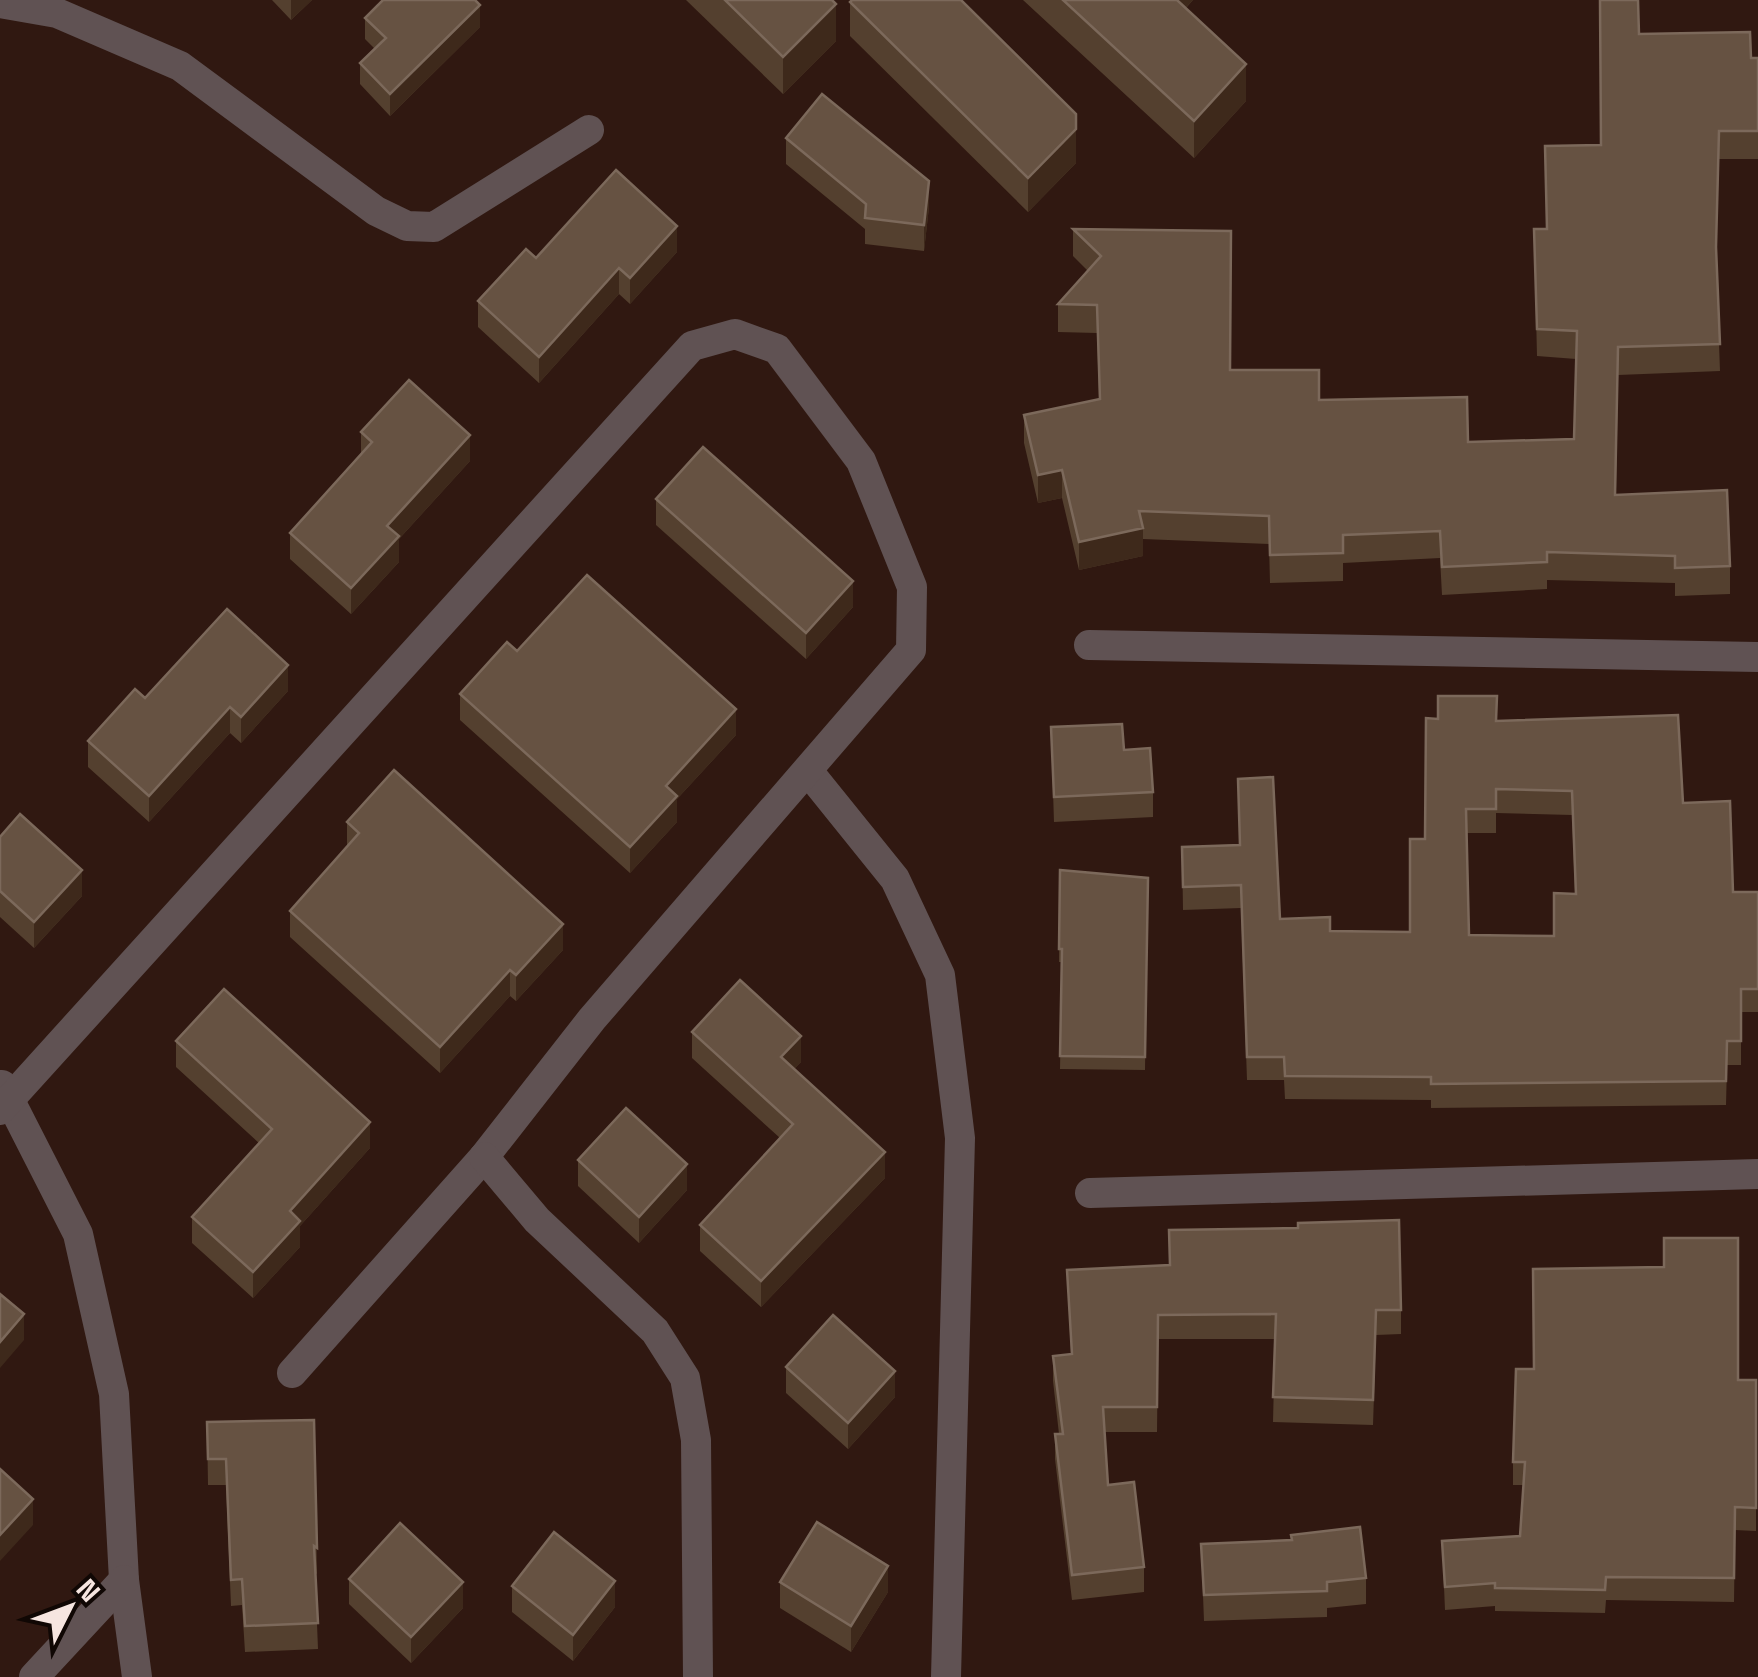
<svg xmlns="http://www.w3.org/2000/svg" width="1758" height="1677" viewBox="0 0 1758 1677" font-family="'Space Grotesk',sans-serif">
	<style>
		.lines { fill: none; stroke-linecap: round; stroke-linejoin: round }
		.minor { stroke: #605253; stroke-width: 30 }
		.wall { fill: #54402f; fill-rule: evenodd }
		.shaded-wall { fill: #3e291b }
		.building { fill: #665242; stroke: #7c695b; stroke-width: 2.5; fill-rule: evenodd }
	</style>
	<rect width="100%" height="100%" fill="#301811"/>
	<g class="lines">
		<g class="minor">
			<path d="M0,3L57,13L180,66L376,211L407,226L434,227L589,130"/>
			<path d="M1089,645L1758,657"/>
			<path d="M808,771L895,879L940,975L960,1138L946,1677"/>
			<path d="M2,1085L78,1234L114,1394L124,1580L137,1677"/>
			<path d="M0,1110L692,346L735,334L777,349L861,461L912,587L911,650L592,1019L484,1157L292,1373"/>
			<path d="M484,1157L537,1220L655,1331L685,1378L696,1440L698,1677"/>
			<path d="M1090,1193L1758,1174"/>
			<path d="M34,1677L124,1580"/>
		</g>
	</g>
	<g class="wall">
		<path d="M272,0H312L291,20Z"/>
		<path d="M686,0H832L836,41L783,94Z"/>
		<path d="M1023,0H1193L1186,8L1246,101L1194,158Z"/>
		<path d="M850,2L1076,163L1028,212L850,36Z"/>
		<path d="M365,18L480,27L390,116L360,84V63L375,49L365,39Z"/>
		<path d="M1639,34L1751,58H1758V159H1719L1716,259L1720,371L1618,375L1616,494L1730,566V594L1675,596V583L1547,580V589L1442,595L1440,558L1343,563V581L1270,583L1269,544L1143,539V556L1079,570L1062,498L1038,503L1024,443V415L1099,399L1097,333L1058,332V304L1088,271L1073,256V229L1230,370L1319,400L1468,442L1574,439L1576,359L1537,356L1534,229H1546L1601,145Z"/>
		<path d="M786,138L929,207L924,251L865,244V229L786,164Z"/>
		<path d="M677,252L630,304L619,294L539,383L478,327V301L536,258Z"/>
		<path d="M361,432L470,461L399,539V562L351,614L290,559V533L361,454Z"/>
		<path d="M656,499L853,607L806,659L656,525Z"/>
		<path d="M517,651L736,735L677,799V822L630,873L460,720V694Z"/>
		<path d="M288,691L241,743L230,733L149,822L88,767V741L145,698Z"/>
		<path d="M1497,721L1683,803L1733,892H1758V1012H1741V1065H1727L1726,1105L1431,1108V1100L1285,1099L1284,1080H1247L1241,908L1183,910L1182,847L1240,845L1280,919L1330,931L1410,932L1425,839ZM1496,813L1572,815L1575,894L1554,936L1469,935L1466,833H1496Z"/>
		<path d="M1051,727L1124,750L1153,792V817L1054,822Z"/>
		<path d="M347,822L563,950L516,1001L510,996L440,1073L290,937V911L347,847Z"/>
		<path d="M0,837L82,896L34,948L0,917Z"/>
		<path d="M1060,870L1148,878L1145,1070L1060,1069L1062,962H1059Z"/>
		<path d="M692,1032L801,1062L794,1069L885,1178L761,1307L700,1251V1225L780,1138L692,1058Z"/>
		<path d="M176,1041L370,1148L300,1226V1247L253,1298L192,1243V1217L259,1143L176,1067Z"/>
		<path d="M578,1160L687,1190L639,1243L578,1186Z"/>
		<path d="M1067,1270L1401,1310V1334L1376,1335L1373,1425L1273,1422L1275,1339H1158L1157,1432H1105L1108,1485L1144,1567V1592L1072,1600L1055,1459V1434H1059L1053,1381V1356L1071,1354Z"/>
		<path d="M786,1367L895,1397L848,1449L786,1393Z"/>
		<path d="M1738,1380H1756V1531L1735,1530L1734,1602L1606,1600L1605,1613L1495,1611V1606L1445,1610L1442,1541L1520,1536L1523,1485H1513V1462Z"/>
		<path d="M314,1420L317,1574L315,1573L318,1649L245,1652L242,1605L231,1606L226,1485H208L207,1422Z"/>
		<path d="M1201,1544L1366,1578V1604L1327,1608V1617L1204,1621Z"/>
		<path d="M349,1579L463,1608L411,1663L349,1604Z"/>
		<path d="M780,1582L888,1592L851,1652L780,1608Z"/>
		<path d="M512,1586L615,1607L573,1661L512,1612Z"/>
	</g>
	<g class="shaded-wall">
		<path d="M291,0H312L291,20Z"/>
		<path d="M1167,0H1193L1167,28Z"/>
		<path d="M836,4V41L783,94V57Z"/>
		<path d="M480,5V27L390,116V94Z"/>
		<path d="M1246,64V101L1194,158V121Z"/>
		<path d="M1076,129V163L1028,212V178Z"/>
		<path d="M929,181V207L924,251V225Z"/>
		<path d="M677,226V252L630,304V278Z"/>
		<path d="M619,268V294L539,383V357Z"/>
		<path d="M470,435V461L399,539V562L351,614V588L387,526Z"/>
		<path d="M1062,470V498L1038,503V475Z"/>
		<path d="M1143,528V556L1079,570V542Z"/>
		<path d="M853,581V607L806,659V633Z"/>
		<path d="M288,665V691L241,743V717Z"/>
		<path d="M230,707V733L149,822V796Z"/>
		<path d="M736,709V735L677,799V822L630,873V847L666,786Z"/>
		<path d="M82,870V896L34,948V922Z"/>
		<path d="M563,924V950L516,1001V975Z"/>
		<path d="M510,970V996L440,1073V1047Z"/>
		<path d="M801,1036V1062L781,1083V1057Z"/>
		<path d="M370,1122V1148L300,1226V1247L253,1298V1272L290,1211Z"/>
		<path d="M885,1152V1178L761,1307V1281Z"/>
		<path d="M687,1164V1190L639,1243V1217Z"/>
		<path d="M24,1314V1340L0,1368V1342Z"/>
		<path d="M895,1371V1397L848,1449V1423Z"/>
		<path d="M33,1499V1525L0,1561V1535Z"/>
		<path d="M888,1566V1592L851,1652V1626Z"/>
		<path d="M615,1581V1607L573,1661V1635Z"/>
		<path d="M463,1582V1608L411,1663V1637Z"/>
	</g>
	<g class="building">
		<path d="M383,0H475L480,5L390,94L360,63L386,38L365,18Z"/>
		<path d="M725,0H832L836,4L783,57Z"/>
		<path d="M852,0H961L1076,114V129L1028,178L850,2Z"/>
		<path d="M1063,0H1177L1246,64L1194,121Z"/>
		<path d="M1600,0H1638L1639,34L1750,32L1751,58H1758V131H1719L1716,247L1720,344L1618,347L1615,495L1727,490L1730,566L1675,568V556L1547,552V562L1442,567L1440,531L1343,535V553L1270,555L1269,516L1139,511L1143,528L1079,542L1062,470L1038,475L1024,415L1100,399L1097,305L1058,304L1101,256L1073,229L1231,231L1230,370H1319V400L1467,397L1468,442L1574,439L1577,331L1537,329L1534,229H1547L1545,146L1601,145Z"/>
		<path d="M822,94L929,181L924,225L865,218L866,204L786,138Z"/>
		<path d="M616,170L677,226L630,278L619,268L539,357L478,301L526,249L536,258Z"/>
		<path d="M409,380L470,435L387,526L399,536L351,588L290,533L372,442L361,432Z"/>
		<path d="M703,447L853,581L806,633L656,499Z"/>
		<path d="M587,575L736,709L666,786L677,796L630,847L460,694L507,642L517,651Z"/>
		<path d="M227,609L288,665L241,717L230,707L149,796L88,741L135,689L145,698Z"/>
		<path d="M1438,696H1497L1496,721L1678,715L1683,803L1730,801L1733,892H1758V989H1741V1041H1727L1726,1081L1431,1084V1077L1285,1076L1284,1057H1247L1241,885L1183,887L1182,847L1240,845L1238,779L1273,777L1280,919L1330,917V931L1410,932V839H1425L1426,718L1438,719ZM1496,789L1572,791L1576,894L1554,893V936L1469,935L1466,809H1496Z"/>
		<path d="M1122,724L1124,750L1150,748L1153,792L1054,797L1051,727Z"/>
		<path d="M394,770L563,924L516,975L510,970L440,1047L290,911L359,833L347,822Z"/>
		<path d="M20,814L82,870L34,922L0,891V837Z"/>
		<path d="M1060,870L1148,878L1145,1057L1060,1056L1062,949H1059Z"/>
		<path d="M740,980L801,1036L781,1057L885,1152L761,1281L700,1225L793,1124L692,1032Z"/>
		<path d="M224,989L370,1122L290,1211L300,1221L253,1272L192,1217L272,1129L176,1041Z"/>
		<path d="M626,1108L687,1164L639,1217L578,1160Z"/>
		<path d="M1399,1220L1401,1310H1376L1373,1400L1273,1397L1276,1314L1158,1315L1157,1407H1103L1108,1485L1134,1482L1144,1567L1072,1575L1055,1434H1063L1053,1356L1072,1354L1067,1270L1170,1265L1169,1230L1298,1228V1223Z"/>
		<path d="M1664,1238H1738V1380H1756V1508L1735,1507L1734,1578L1606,1577L1605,1590L1495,1588V1583L1445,1587L1442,1541L1520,1536L1525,1462H1513L1516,1369H1534L1533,1269L1664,1267Z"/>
		<path d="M0,1294L24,1314L0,1342Z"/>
		<path d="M833,1315L895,1371L848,1423L786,1367Z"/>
		<path d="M314,1420L317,1548L314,1546L318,1623L245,1626L242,1579L231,1580L226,1459H208L207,1422Z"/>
		<path d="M0,1469L33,1499L0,1535Z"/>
		<path d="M817,1522L888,1566L851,1626L780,1582Z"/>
		<path d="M400,1523L463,1582L411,1637L349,1579Z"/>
		<path d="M1360,1527L1366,1578L1327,1582V1591L1204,1595L1201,1544L1292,1540L1291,1535Z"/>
		<path d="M554,1532L615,1581L573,1635L512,1586Z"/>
	</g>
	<g transform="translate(70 1607) rotate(48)" stroke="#100704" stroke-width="8" paint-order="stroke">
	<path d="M0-8L18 38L0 25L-18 38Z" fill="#f6e5e0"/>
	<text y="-15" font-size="28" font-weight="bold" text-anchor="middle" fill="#f6e5e0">N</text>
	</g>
</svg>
